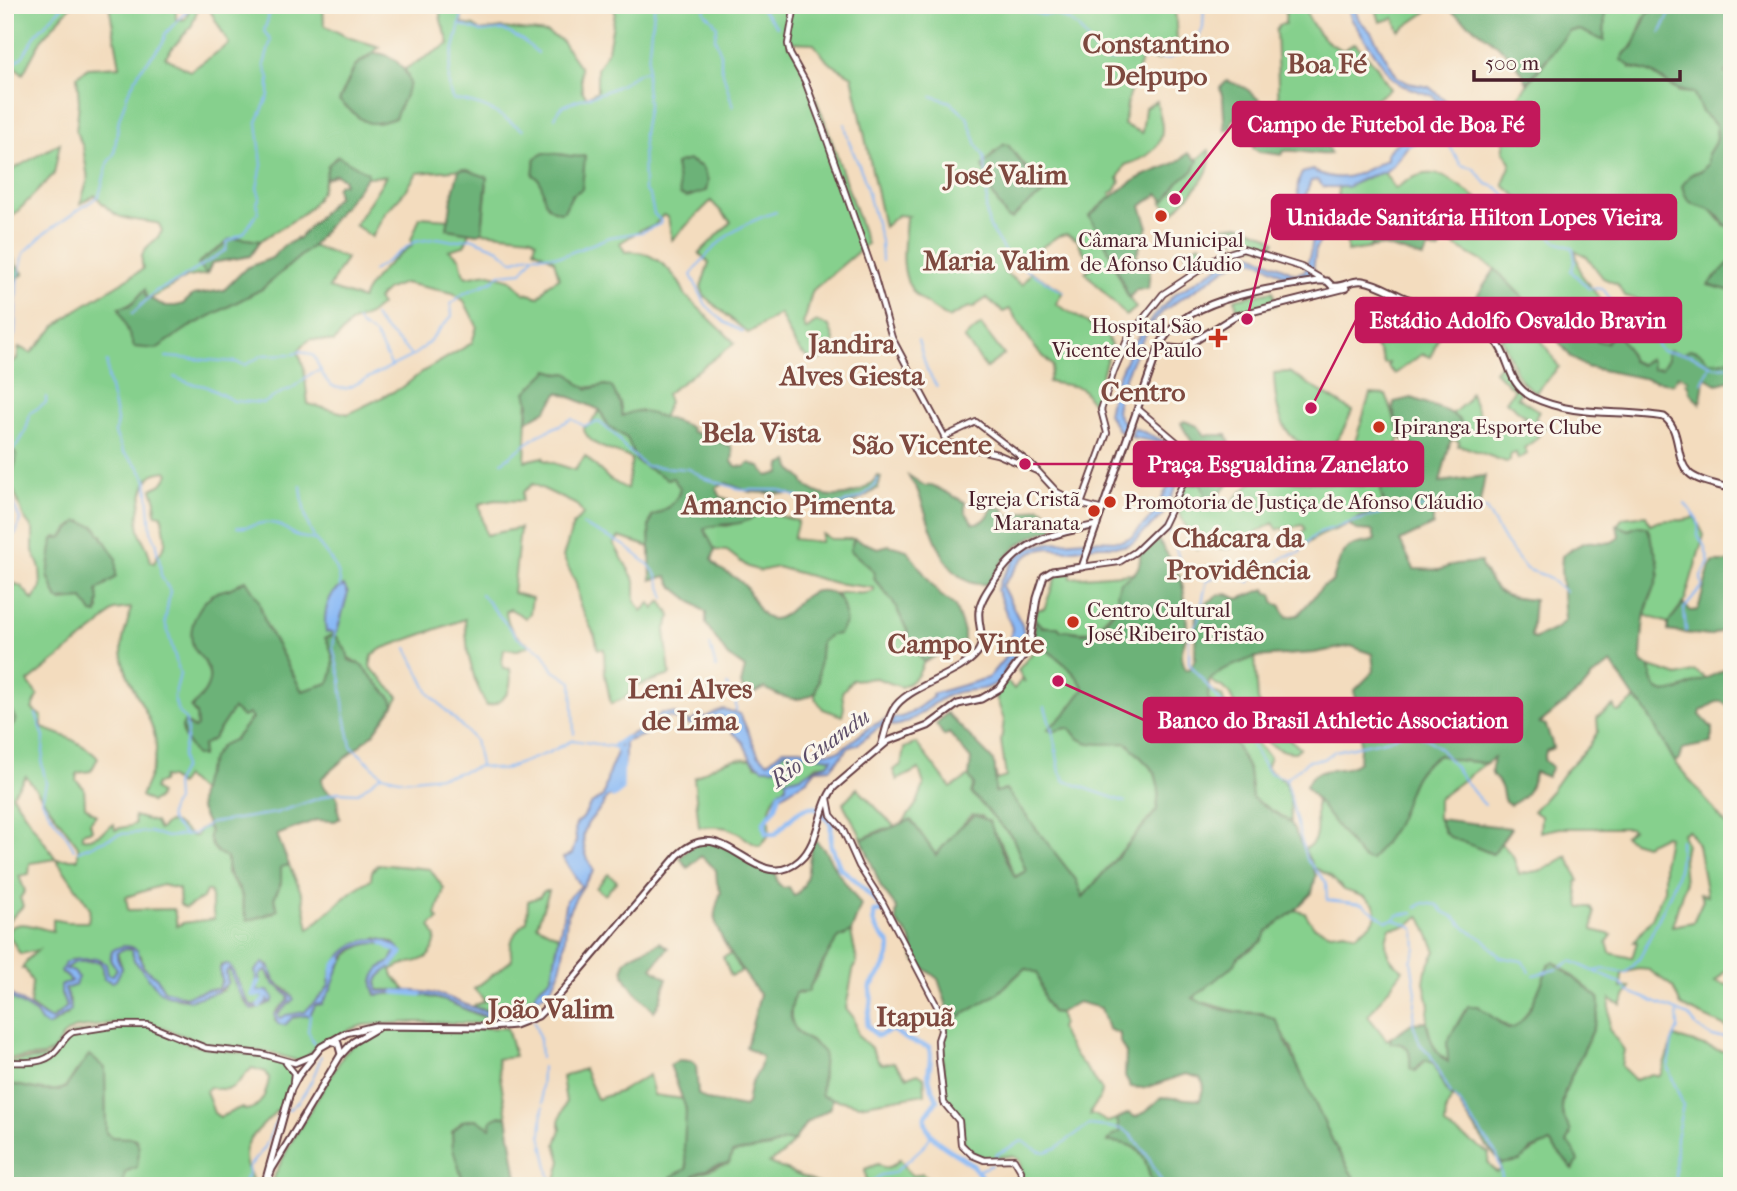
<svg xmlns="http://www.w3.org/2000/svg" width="1737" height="1191" viewBox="0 0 1737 1191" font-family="'IM FELL French Canon',serif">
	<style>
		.green { fill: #86d08d; stroke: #68785c; stroke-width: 2; fill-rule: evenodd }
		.forest { fill: #6cb278; stroke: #5b6852; stroke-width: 2 }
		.water { fill: #89b9f5; stroke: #6a6c90; stroke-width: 2 }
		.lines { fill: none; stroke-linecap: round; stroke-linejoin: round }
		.stream { stroke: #89b9f5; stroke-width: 2 }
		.river { stroke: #89b9f5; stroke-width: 5 }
		.secondary-casing { stroke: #633b41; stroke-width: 8 }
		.primary-casing { stroke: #633b41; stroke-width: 9 }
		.secondary { stroke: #fff; stroke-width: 4.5 }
		.primary { stroke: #fff; stroke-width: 5 }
		.poi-dot { fill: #c8321e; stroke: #fbf7ec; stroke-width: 2.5 }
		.labels { text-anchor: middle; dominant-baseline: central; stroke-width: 6; stroke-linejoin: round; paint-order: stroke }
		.poi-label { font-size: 21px; fill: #4a1f2b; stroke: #fbf7ec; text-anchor: start }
		.water-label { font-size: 23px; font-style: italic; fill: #5d4d68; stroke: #fbf7ec }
		.district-label { font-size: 28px; font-weight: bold; fill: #7e493f; stroke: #fbf7ec }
		.leader { fill: none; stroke: #c2185b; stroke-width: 2.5 }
		.callout-dot { fill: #c2185b; stroke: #fbf7ec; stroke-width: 2.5 }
		.callout { fill: #c2185b; stroke: #c2185b; stroke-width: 2.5 }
		.callout-label { font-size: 23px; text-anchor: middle; font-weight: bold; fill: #fff }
	</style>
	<rect width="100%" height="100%" fill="#fbf7ec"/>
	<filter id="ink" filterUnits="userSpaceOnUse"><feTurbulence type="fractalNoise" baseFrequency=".0143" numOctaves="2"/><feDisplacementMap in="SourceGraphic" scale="14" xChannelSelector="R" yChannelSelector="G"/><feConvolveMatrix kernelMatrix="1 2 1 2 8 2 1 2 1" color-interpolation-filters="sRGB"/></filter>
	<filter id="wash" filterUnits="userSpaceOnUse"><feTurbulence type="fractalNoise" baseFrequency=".00686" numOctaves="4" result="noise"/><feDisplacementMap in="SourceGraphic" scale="28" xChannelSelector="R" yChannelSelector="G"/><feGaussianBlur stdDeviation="1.57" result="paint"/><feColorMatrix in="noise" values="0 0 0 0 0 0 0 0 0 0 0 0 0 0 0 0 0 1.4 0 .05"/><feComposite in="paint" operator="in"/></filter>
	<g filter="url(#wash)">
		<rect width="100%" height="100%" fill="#f3dcbe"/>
		<g class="green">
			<path d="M5,5H72L41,40L23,74L15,67L9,75H5Z"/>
			<path d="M109,5H176V20L185,19L191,5H199L192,25L165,57L190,71L229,44L207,5H323L324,25L347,37L380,47L357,64L343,92L342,103C363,119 357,124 385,121L408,76L405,69L449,44C447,33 439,23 440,11L461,10L462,24L474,26L480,31L503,28L547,33L561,40L580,67L582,91L587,97L597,91V69L608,50L615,13L614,5H1175L1177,41L1164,48L1159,60L1142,58L1128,98L1124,125L1142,133L1145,108L1157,101C1158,110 1162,120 1162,128C1163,150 1142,160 1125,165L1118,178L1120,182L1115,191L1110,193L1112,196L1089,216L1105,242L1127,295L1136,308L1126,316L1085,272L1094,266C1088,256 1080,250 1078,240L1066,234L1058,236L1018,264L1013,261L1004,272L1022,285L1031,272L1063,291L1056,304L1106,334L1111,345L1094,402C1086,399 1088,396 1083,390C1079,385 1056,384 1048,382L1053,366L1036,349L1010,309L1003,312L987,298L972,308L969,307L948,318C937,310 920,302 912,290C898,270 905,240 906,217L908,216L898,215L884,227L852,76L828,62L813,43L790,42L803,67L826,124L867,244L813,290C808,301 809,312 803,323L806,330L816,322L829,326L834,340L831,355C802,374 790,334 780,314L748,333L704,296L701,287L709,263L699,253L731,222L711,201L672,240L668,217L663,215L654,226L642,229L620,243L625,252C652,248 677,273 686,296L735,343L666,394L669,402L662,418L640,411L622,416L617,398L606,385L584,388L567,373L560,374L553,371L528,396L525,461L543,457L544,460L575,470L585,456L609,479L627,489L632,459C614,449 591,450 583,428L590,424L600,410C608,437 635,430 635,459L667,479L673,478L680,488C678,503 665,511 652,516L649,526L650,547L619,537L614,544L635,581V601L642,611L650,603L654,609L661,601L671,616L665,631L670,675L631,688L627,697L611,704L605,675L604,649H598L595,636L580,606L576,583L563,557L573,525L583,514L577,505L533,484L523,492L522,501L495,500L479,504L486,535L520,528L513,593L532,598L530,613L526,618L510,609L506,611C507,626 515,637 528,643V646L518,650L504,649L502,662L503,668L510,669C513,689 506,703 486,706L475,680L468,654L465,619L381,649L372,656L370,667L399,697L394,705L392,699L361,665L332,648L335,672L329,683L302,691L266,625L258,599L245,580C241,582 236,586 231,588C224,591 217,591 211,596C206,599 203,604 200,609C176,646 222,663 206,692C203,698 196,703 191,708L196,714L197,726L194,729L187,723L182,726L184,737L203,745L213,739L233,709L249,714L252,718C246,725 240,734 233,740C213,760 205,762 202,793L185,777L179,785L170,778L163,777L162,782L156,784L154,789L159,793L158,798L151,802L141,796C147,781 156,765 156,749C157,715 121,684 122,646C123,634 129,620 131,608L114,610L99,626L28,682L38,696L32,709L42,717V728C63,735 82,742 98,758L91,771L77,773L76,780L84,788L85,806L96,815L90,822L92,830L82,833V838C94,840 104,831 114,824L115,830C122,826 128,828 135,824L134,816L155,822L159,830L168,822L175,823L192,836H196L200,829L207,826L227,858V874L241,894L245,916L251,920L274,913L277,906L274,898L281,883V866L289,865L302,894L309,929L352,891L371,879L372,871L378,864L430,869L444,889L436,915L439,919L430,926L436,937C432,969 411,957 391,970L393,976L406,990H377C374,972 392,967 402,952L392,942L376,938L346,951L331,971L329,986L319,999L305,1012L281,1018L278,1016V1014L293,999L288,991L275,982L268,965L263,963L255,971L257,979L254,992L269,1001L253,1007C241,997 238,978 229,965H221L220,970L222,981L218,989L206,990L185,997L164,990L156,977L143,967L141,956L132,947L122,946L110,959L117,969L113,975L108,976C105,962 104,957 89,960C82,961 76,959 70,960L62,973L72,981L61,986V993L67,1007L50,1020L30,1005L32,982L25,969H22L28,959L38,950L20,954L10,937L9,929C21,918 38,929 53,931V919L66,922H88L90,908L56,859L30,863L29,874L19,876L25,891L20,898L23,906L7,923L5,931V733L16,721L5,697V580L21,586L33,600L41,587L40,568L33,551V530L24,518L14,491L9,485L16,461L12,448L5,447V362L11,363L17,359L19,347L31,353L55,327L75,311L143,269C137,245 153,248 162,231L159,224L156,223C123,217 120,224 95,195L80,204L88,179L83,147L76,132L79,102L77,76L88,68L120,66ZM1008,145C1020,162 1034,174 1047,191L1023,208L1012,219L1007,218L991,191L983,166L994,152ZM561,154L576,158L585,156L582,189L572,195L565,206L538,177ZM691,161L702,167L704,175L690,196L678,178L675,165ZM465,169L487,184L482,232L531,237L536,241L534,249L554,260L559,278L549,284L539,297L524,293L511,280L487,273L466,277L463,272L460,258L449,250L464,246L470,233L447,229L449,219L420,217L411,240L412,246C395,255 369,281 362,299L329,288L346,258L312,246L262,289L189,327L156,349L120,308C130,305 136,299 145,297L150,299L188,277L207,274L200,261L220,250L228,240L239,238L260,241C292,219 321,213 327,170L367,173V177L386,176L355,225L372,237L385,213L407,189L417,173ZM404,283L453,293L464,301L477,326L472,343L422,372L403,387L348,414L308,404L304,368L298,351L304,344L311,339L334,342L350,323L369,315L381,305L377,299L388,289ZM167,471L169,474L163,483L152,489L156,501L155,514L162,515C162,524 167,534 165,543C164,551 156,555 154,563L150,561C149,545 142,543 139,530C136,519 143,483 151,476C155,472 162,472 167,471ZM82,521L102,535L112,556L116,577L97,590L99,609L83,599L62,601L58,600L48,575L55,537L63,538L69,528ZM337,592L339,623L337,631L326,632C327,616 323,602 337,592ZM26,776L78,846V859H56L12,795ZM162,885L179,889L180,905L185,908L203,898L206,891H210L214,919L183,923L177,926L174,909L128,910L126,897Z"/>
			<path d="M1286,5H1302C1312,25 1321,42 1343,50L1355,43L1377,67L1390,89L1357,112L1352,120L1331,136L1326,127H1300L1287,113L1279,109L1276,31L1279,25L1285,24Z"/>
			<path d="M1375,5H1411L1428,8V11L1399,31L1394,18L1380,22Z"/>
			<path d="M1605,5H1654C1653,9 1650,11 1647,14C1637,26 1639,43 1625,53L1630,68L1648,71L1679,92L1693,93L1703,114L1716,125L1717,139L1708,154V164L1703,170L1693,173L1687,181L1724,225L1732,228V261L1708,285L1732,291V358L1721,362L1708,361L1704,356L1684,354L1667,356L1668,359L1662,368L1652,369L1649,359L1641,365L1632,361L1626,346L1610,337L1606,344L1597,341L1598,337H1567L1549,323L1536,332L1559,367L1536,392C1513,381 1514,359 1501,339L1532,307L1494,268L1441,238L1430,219L1424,227L1377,225L1370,248L1347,252V242L1338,238V188C1355,186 1368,175 1384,172L1395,189C1443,150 1458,196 1498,209C1504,212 1512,213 1519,214L1523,201L1504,186C1503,177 1510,171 1511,162L1503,151L1505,142L1493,129L1569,31L1580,30L1604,40ZM1575,250L1587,257L1603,278L1617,284L1625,296C1650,303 1657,303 1646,332L1642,334L1638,330L1640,320L1638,316H1613L1581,274Z"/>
			<path d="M60,143L54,174L14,215L5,220V174Z"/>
			<path d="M1209,150C1215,176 1189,194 1174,212L1162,203L1174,177Z"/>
			<path d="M1239,225C1251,228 1265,233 1275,241L1272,246L1267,248L1258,245L1252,246L1240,237L1231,241L1228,236L1223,234L1222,227Z"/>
			<path d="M1200,244L1206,254L1191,263L1185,252Z"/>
			<path d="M1273,291L1276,305L1238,313L1235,299Z"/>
			<path d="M1407,303L1445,318L1431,357L1422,354L1395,374L1388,367L1389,363L1384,364C1378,336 1358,346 1364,309L1379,307L1398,311L1402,316Z"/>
			<path d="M981,325L1004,355L986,368L964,338Z"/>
			<path d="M1506,358L1522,391L1517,397L1539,411L1535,419L1546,426L1535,440L1524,448L1527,454L1518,459L1516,453L1510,454V461L1506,462L1465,447L1458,446L1459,441L1451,439L1461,422L1452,414L1466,402L1470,393L1479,414L1490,425H1519L1526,417L1506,401L1514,390L1495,371Z"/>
			<path d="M1289,372L1352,411C1347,422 1342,436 1333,444C1328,450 1320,450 1313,448C1278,439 1275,403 1274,373Z"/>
			<path d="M1370,394L1386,395L1400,434L1395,459L1382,464L1349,461Z"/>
			<path d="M1271,471L1292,481L1365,486L1368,475H1381L1383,509C1374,516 1365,514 1356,519C1352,520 1350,524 1346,525C1329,533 1315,535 1301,549L1295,538L1305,530L1303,525L1278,530L1273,523L1229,549L1202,546L1197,549L1178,511V502L1187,482L1198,484L1201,483L1208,502L1213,501L1222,511L1251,483Z"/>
			<path d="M754,509L798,521L793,539L821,542L822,534L831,539H854L850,550L873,570L875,580L894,603L907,630L912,646L924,662L918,675L909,683L901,687L876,678L852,680L842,692L844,708L842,716L823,709L815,698L821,642L830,635L839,633C848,621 846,606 836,594C848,590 861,597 874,591V588L835,583L777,567L760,571L748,567L727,551L715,550L703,529L716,525L727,526L754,517Z"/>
			<path d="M1646,515L1650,525C1670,515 1676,525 1695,517L1704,535L1685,600L1668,623L1645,615C1652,589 1666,574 1653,547C1649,540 1652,534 1646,527L1638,526L1629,530L1617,525L1623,518Z"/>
			<path d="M1070,569L1071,578L1134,573L1118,590L1120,603L1093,631C1081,634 1071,629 1061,631L1058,627C1046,627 1043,629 1035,619L1038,609H1044L1058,572Z"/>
			<path d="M1037,638L1104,692L1071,728L1074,733L1127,743L1155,772L1159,789L1157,810L1082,898L1076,880L1006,790L995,792V769L997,780L1006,777L1001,741L1004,720L994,691L1007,681L1014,689L1022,679L1025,682L1018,670L1033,652Z"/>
			<path d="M1255,657L1258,700L1263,714L1269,722L1300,748L1295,752C1275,754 1248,729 1238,712C1234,706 1233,698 1228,692C1224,687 1215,684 1209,680C1222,667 1238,662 1255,657Z"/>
			<path d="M1650,667L1678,676L1695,671L1707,679L1667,694C1653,691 1652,679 1650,667Z"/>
			<path d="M1208,688L1222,696L1225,705L1250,737L1270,757L1266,768L1285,782L1290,799L1291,822L1252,798L1249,771L1223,720L1208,699Z"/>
			<path d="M1635,699L1643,706L1675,762L1732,832V967H1729L1715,982L1732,986V1030L1681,1006L1673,987L1649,970L1639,969L1622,973L1621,988L1630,987L1621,1005L1610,999L1609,1029L1624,1050L1621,1066L1635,1080L1652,1074L1660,1076L1674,1037L1721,1051H1732V1186H1398L1357,1183L1335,1146L1297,1066L1292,1049L1263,1013L1238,1012L1195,1000L1194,996L1235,964L1238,957L1254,948L1268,931L1295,910L1305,913L1314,927L1331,933L1345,931L1356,935C1369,924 1379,924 1375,905L1365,897L1344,890L1330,876L1313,867L1304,849C1325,842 1312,814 1317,799L1361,857L1371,860C1378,850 1387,839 1393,828C1410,800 1406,772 1439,755L1457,760L1486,763L1438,799V818L1445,833L1492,854L1501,843L1513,856L1519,874L1543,870L1567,856L1579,881L1576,882L1580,907H1591L1594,913L1593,930L1612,935L1607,942L1610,953L1632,958L1637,942H1634L1652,918L1664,890V859L1668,837L1665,835L1645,845L1632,841L1624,836L1632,830L1630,828H1559L1540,832L1541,816L1533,811L1551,791L1563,774L1589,746L1598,731L1597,717L1614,706L1615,711L1619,712ZM1688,830L1698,845L1707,896L1700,894L1703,900L1693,922L1672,926L1685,884L1683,860L1686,844L1682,834ZM1419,916L1421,917L1436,951L1426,970L1424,982L1429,1005L1427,1022L1431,1040L1437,1053L1449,1062L1447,1042L1465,1010L1496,1019L1513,1030L1518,1027L1538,994L1549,964H1558L1598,997C1603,1034 1563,1073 1562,1110C1562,1120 1569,1127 1571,1136L1567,1142L1575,1163L1574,1169L1550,1143C1528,1148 1522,1166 1499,1162L1501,1170L1496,1172L1488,1162L1489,1153L1445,1126L1446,1109L1452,1098L1444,1087L1434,1063L1425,1060L1416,1071L1410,1068C1411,1053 1410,1042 1391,1043L1390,1038L1387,1040L1368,1016L1403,970C1386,958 1382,947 1390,928L1407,926Z"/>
			<path d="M916,743L951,788L969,776L974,783L972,793L1013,838L1026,871L1015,877L1001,843L982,816L971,815L936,855L911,820L902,824L917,803L924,785L919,769L897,780L893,770L901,765L904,748Z"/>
			<path d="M785,752L832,758L828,764L817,765L805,776L786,782V787C769,796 767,817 770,834L760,846C750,844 744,835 734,831C724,825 711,827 699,827L694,778C712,766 729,756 751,759L756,765L776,768V761Z"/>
			<path d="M857,788L895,827L881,830L862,839C857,826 849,816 843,803Z"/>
			<path d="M608,874L617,881L605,895L596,888Z"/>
			<path d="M544,891H549L537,925L559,936L552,977L538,989L534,997L512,1005L504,1013L471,1007L485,1001L474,989L512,960C508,943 513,932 527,921L528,901L539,897Z"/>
			<path d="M851,932L857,962L853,971L846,1008L854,1018L858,1036L870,1047L879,1062L882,1064L894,1062L907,1077L918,1073L924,1077L925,1094L859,1105L821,1096L823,1072L813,1042C787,1031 788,1016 795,993L802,994C816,984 824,958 835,943L839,938Z"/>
			<path d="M379,942L394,948L395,953L391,962C377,969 369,979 376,995L409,992L446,1001L481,1016L494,1018L495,1024L415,1022L364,1025L349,1030L322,1044L305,1058L298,1061L271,1053L205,1044L150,1023L123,1022L73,1029L64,1035L53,1051L43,1056L5,1059V994L36,1014L49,1026L68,1014L70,1001L65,993V989L73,986L78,977L74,972L65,969L74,962L99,961L103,967L102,973L110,982L122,968L117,953L122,949L132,950C133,963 142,968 150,977C172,1001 176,1002 207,994C213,992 217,992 223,990L228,981L225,972L228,969C238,981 239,1004 255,1010L272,1002L274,998L267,991L257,993L260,973L267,970L270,979L289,997L288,1001L276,1011L275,1020L298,1017L313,1010L315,1005L322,1004C338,975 339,945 379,942Z"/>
			<path d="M733,953L741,972L731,976L723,957Z"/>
			<path d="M1025,968L1037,973L1049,1008L1052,1012L1059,1013L1062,1023L1060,1028C1069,1054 1088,1067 1102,1090C1102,1101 1092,1105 1090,1115H1095L1107,1122L1117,1119L1122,1143C1144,1147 1147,1166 1152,1186H1020C1028,1137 999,1166 977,1155C972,1152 967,1147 964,1143L962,1118L949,1104L944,1093L942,1041L945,1021H952L997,994Z"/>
			<path d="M129,1025L149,1026L193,1045L274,1058L284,1063L294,1075L282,1114L276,1111C263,1128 240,1139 246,1164C248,1173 254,1176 252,1186H117L124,1181L125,1172C134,1165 141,1152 137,1140L112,1137L106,1133L105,1068L76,1071C72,1077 68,1087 62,1089C49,1094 19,1085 5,1083V1062L47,1058L72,1034ZM252,1068L266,1072L269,1078C267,1092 261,1109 245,1110L242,1107L220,1117L214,1113L206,1091L210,1087C237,1094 234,1084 252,1068Z"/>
			<path d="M382,1028H507L515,1056L497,1059L507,1116H500L490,1128L476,1119L463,1121L452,1132L453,1149L462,1177L463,1186H269L290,1144L344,1054C355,1042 367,1033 382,1028Z"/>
			<path d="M584,1069L597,1099L619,1092L649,1075L654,1095L683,1099C690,1117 684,1146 687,1168L672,1186H559L556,1180L561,1161L556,1144L561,1129L559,1121L566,1102L562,1077Z"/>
			<path d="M784,1141H794L784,1153L769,1163L824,1186H692L694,1175L729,1163L732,1153L770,1147Z"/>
			<path d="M900,1159L909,1173L914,1176L922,1173L940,1186H867L865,1169L878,1164C886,1171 894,1166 900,1159Z"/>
		</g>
		<g class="forest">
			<path d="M1450,5H1605L1604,41L1580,30L1569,31L1527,83C1515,51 1478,32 1451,11Z"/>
			<path d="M1654,5H1732V64L1725,73L1730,76L1727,83L1732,85V228C1722,225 1722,219 1715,213C1702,201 1689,213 1682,186L1690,175L1703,170L1708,164V154L1717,139L1716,125L1703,114L1693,93C1668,90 1666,78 1647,71C1636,67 1632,69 1621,60L1625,53L1633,47L1647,14L1652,11Z"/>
			<path d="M374,53C392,53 406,67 410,84L395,118C362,131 361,117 339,101L355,66Z"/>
			<path d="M1227,81C1233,83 1243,86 1248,90C1263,102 1255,103 1278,102L1279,109L1287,113L1299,127L1311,124L1315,127H1326L1331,136L1325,143L1331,154C1314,156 1300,149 1284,151L1282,155L1259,152L1253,148L1258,122L1249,113L1242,111L1232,121L1230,129L1225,131L1223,99L1220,88Z"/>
			<path d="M1004,144L1008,145L1025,168L1037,177L1047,191L1023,208L1012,219L1007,218L991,191L983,165Z"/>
			<path d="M544,153C558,152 571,159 585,156L582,189L572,195L564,211L560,212C534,206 550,183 533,175L535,158Z"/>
			<path d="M1188,153L1198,161L1193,171L1181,179L1165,201L1158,194L1141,206L1148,227L1136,256L1138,259L1151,262L1148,289H1137L1129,298L1105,242L1089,216C1106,202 1123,186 1143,176C1158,169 1176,166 1188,153Z"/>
			<path d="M338,156L368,173L367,177L312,246L262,289L189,327L156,349L134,347L119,308L131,305L145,289L146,297L165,306H176L183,304L193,295L224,290L246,268L272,258L283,246L299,238L338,196L336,188L339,184H344V180L336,174L325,179L328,165Z"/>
			<path d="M688,160L702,167L708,181L706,191L687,197L680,195L675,164Z"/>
			<path d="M464,169L487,177L482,232L478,234L447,229L453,192L459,170Z"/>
			<path d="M1430,219L1441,238L1446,239L1439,251L1429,248L1423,258L1384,246L1370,248L1377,225L1424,227Z"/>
			<path d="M239,238L260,241L250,256L212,263L207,274L198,265C204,254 220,251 228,240Z"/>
			<path d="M7,244L16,265L24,274C6,284 10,292 10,311L5,312V245Z"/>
			<path d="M1732,261V291L1708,285L1728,264Z"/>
			<path d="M1495,269L1532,307L1508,333L1479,301L1477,296Z"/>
			<path d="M1549,323L1567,337H1590L1597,334V341L1606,343L1613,334H1618L1626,346L1632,361L1641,365L1649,359L1652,362V369L1661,368L1668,359L1667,352L1669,351L1684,354L1689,349C1699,351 1702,353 1708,361L1721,362L1732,358V380L1717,384L1705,377L1700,404L1689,391V386L1686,384L1688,380L1679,375L1673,384L1586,367L1571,357L1545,324Z"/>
			<path d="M549,370L560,374L567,373L572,376L579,384L588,389L606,385L612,387L620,403L622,416C627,414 632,411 638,411C648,412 683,423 691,428V431L731,446L733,453L732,462L736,466L744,467L750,463L760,467L768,476L780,473L781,465L789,461C791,471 795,472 801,478C808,485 800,481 808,487C829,504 863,495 878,476L881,477L878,488C848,508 840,511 805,501C799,499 797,496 791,494L750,492L726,483L716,488L721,497L754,509V517C738,528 720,521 704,529L715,550L712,560C718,572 736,574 745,586C752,594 759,619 772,619C789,619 798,596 813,592C835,586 846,603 845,623L839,634L830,635L821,642L818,683L815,693C798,704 781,698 765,688L749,696L745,695L741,684L745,668L727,655L706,624V613L673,587L667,576L651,580L649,526L652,516C665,511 678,503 680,488L673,478L667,479L637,462L627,438L608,426L600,410L559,392L546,410L527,421L529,403L526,392Z"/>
			<path d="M1412,398L1451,413L1461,422L1450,443L1440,482L1485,476L1479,508L1448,511L1433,509V525L1400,541L1414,569L1439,570L1456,564L1481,562V565C1496,595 1501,597 1534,600L1531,637L1534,639L1557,628L1565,620L1561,570L1562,556C1569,551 1578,544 1587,542C1599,540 1611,548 1619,536L1617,525L1629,530L1638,526L1646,527C1653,535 1649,539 1653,547C1668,580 1651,585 1645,614C1642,628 1642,643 1641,658L1643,664L1650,667C1654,701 1667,695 1692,684C1706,678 1719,674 1732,665V709L1721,701L1716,702L1701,711L1700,715L1712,728V743L1682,749L1679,760L1675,762L1643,706L1635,699L1611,663L1592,677L1582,689L1540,723L1546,725C1547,733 1552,739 1553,748L1546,751L1544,760L1552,767L1547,777L1535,772C1531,789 1526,798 1510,805L1505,802C1503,798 1503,794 1502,790C1497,772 1487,783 1494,758L1486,763L1457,760L1439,755C1406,772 1410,800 1394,828C1387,839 1379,850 1371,860C1364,861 1359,855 1355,850L1306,786C1317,761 1343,776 1359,762L1362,719L1354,691L1374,671L1372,654L1351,646L1314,653L1255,657L1222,670L1209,681L1208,698L1223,720L1249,771L1252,798L1291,823L1316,875L1312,893L1295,910L1268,931L1261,942L1238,957L1235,964L1193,998C1206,1005 1222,1010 1237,1012C1252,1014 1263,1011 1276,1020L1335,1146L1357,1183L1356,1186H1342L1338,1181L1331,1186H1152C1145,1154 1142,1143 1108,1142L1113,1135L1120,1132L1117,1119L1129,1113L1135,1117L1146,1112L1161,1097L1200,1100L1204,1085L1200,1078L1186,1074L1145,1088L1131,1087L1125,1076L1126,1053L1120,1042V1034L1108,1029L1101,1008L1078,1002L1059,1013L1052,1012L1045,1001L1037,973L1025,968L997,994L952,1021L938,979L915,961C912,954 914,945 910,938C903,924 893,930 897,909L881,887L862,839L911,820L936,855L958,829L975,815L989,821L1015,877L1026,871L1013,838L971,793L974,784L969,776L971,759L949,733L944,736L936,724L947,713L992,759L995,766V792L1006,790L1076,880L1083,897L1157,810L1159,789L1155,772L1127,743C1115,743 1097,746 1086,742C1064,734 1081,722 1052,732L1048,729L1066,713L1084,689C1077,671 1049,650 1032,641L1034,636L1035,619L1042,627H1058L1061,631C1069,629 1075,633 1084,633C1100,632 1110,615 1120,604L1117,594L1120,582C1134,575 1141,570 1140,554L1158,540C1183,576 1185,584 1187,627C1187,644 1176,649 1186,670L1191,668L1195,658L1196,610L1219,595L1228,594L1238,599L1265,589L1267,593L1272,594L1275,604L1280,605L1287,617L1298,615L1323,586L1332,582C1339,567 1338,549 1358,544C1364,542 1369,543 1375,540L1373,531L1356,530L1349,524L1356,519L1381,511L1384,500L1381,496L1382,472C1400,471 1407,471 1418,454L1413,444L1403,440L1393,410L1394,402Z"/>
			<path d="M1184,421L1198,426L1205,435H1227L1233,452L1236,476L1213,501H1207L1201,483L1195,485L1187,482L1189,478L1197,475C1206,452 1189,442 1181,423Z"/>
			<path d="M5,447L12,448L17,456L9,488L5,489Z"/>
			<path d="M908,475L925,486L932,485L965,502V511L973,523C984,524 989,517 992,507L1004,508L1006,516L1017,515L1040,507L1052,515L1054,530C1022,534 1003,558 988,584C942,590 930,519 917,489C914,484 910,481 908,475Z"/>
			<path d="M78,521L95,526L116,558V577L97,590L99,600L97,614L92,613L83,599L58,600L48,576L53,539L63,537Z"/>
			<path d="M854,539L878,548L889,545L907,550L939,594L955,606L964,632V642L924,662L912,646L907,630L894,603L875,580L873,570L850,550Z"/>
			<path d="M1732,559V627L1709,636L1668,631V623L1683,604L1691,611L1698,610L1710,566L1714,562H1728Z"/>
			<path d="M246,580L258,599L266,625L302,691L329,683C336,669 334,652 325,638L335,634L347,652L349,660L361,665L392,699L394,705L373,734L322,778C322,787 328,793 336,795C340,803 336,810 340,818L335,821L316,820L277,835L289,865L281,867V883L274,898L278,910L251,920H247C244,911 244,904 242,896C237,877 227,884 227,858L217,852L212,846L209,837L210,831L200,809L199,800L203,780L213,756L222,745L235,739L252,718L249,714L243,717L233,709L213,739L203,745L202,756L195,755L184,737L182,726L185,722L193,729L197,726L196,714L191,708C204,695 217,680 204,661C201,657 196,653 194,648C186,631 197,606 212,595C218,590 225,591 231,588C236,586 241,582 246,580Z"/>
			<path d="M5,697L16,721L5,733Z"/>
			<path d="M1439,819L1511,828L1493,854L1450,837L1445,833Z"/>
			<path d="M814,839L824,849L836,870L861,905L851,932L839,938L835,943L814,977L808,992L795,993C789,1012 787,1026 806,1039C814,1044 818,1045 824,1053L821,1094L822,1096L833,1099L829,1109L806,1123L794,1141H784L770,1147L732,1153L729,1163L715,1166L694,1175L692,1186H673L674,1184L671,1177L687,1168L684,1147L686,1109L670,1065L679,1060L692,1061L696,1065L698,1094L707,1100L744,1107L747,1104L750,1086L760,1068L762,1057L746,1047L760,995C746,975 719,942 715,919C714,910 718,900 721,892L717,883L716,870L701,856L688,868L680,858C717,813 738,866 776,872L777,882L783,888L789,887L794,896C813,883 806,858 814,839Z"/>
			<path d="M660,942L668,948L652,968L667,979C661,991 663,1001 654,1011C644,1000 609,973 630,957C638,951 651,948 660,942Z"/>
			<path d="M1554,962L1598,997C1606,1027 1560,1078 1562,1111C1563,1120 1568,1124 1571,1131L1567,1143L1573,1148L1578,1161L1573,1169L1550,1143L1532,1149L1520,1161L1502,1164L1488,1148L1457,1101L1444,1087L1434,1063L1425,1060L1415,1071L1410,1068C1411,1053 1410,1042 1391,1043L1390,1038L1412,1023L1426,1022C1430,1037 1434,1054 1448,1062L1447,1042L1468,1006H1478L1508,1029C1526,1030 1543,979 1549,964Z"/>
			<path d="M89,1055L105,1068L106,1133L112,1137L134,1138C142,1145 138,1157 137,1167L125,1172L124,1181L117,1186H5V1083C24,1086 47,1095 65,1088Z"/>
			<path d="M500,1116H507L517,1178L506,1186H463L462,1177L453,1149L452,1132L463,1121L476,1119L490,1128L492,1120Z"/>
		</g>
		<g class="water">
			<path d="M1347,5H1353L1359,20L1371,32L1398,78L1408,83L1429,87L1445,100L1452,109L1451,119L1447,126L1408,146L1393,165L1385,172L1367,177L1347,187H1323L1318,180L1311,181L1306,194L1321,221V240L1316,248L1312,277C1289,290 1270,258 1247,260C1232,261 1217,275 1205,283C1192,293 1177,300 1165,310C1144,327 1119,385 1116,411L1121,420L1131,425L1127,434L1118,430L1108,414L1113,388L1132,346L1153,317L1174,295L1236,256L1248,252L1296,274L1305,271C1309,258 1315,240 1313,226C1311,207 1288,200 1302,173L1312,170C1343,186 1359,174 1387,159V153C1402,131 1439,134 1447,111L1433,96L1401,85L1391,77L1352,20Z"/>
			<path d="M1134,428L1175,446L1185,461L1184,471L1162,516L1132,543L1125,546H1096L1067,550L1049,548L1034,551L1023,559L1002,586L1022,625L1025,640L1022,647L1006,667L1002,679C982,696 968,686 949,695C929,703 914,725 891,726L893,718C910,718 920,705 933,697L932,694L988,678L1008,654L1012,628L997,590L1001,580L1016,557L1031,547L1049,543L1085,540L1121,541L1132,537L1156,512L1164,494L1175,476L1180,460C1171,442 1149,440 1131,437Z"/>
			<path d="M344,586L348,593L337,632H326C323,615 327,591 344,586Z"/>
			<path d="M723,709L740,714L758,754L768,762L783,749H801L814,753L839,751L870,727L888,718L885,726L878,728L858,744L848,748L831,768L816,769L807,780L777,798L779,791L786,787V779C809,778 807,768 828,764L832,758L785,752L776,761V768H763L751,759L743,742L729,729L728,720L721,716L694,726L669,717L659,721L647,734L625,742V756L619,790L617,794L606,798C603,811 591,815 586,827C579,841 587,859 594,871C585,882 570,904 567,918C564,939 565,964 554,983C543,1002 519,1003 507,1019C485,1019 468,1009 449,1002C424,993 403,991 377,995C368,982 376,967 391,962L395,953L394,948C378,939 354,943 343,958C338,966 336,975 333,984C331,991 325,998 322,1004L315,1005L310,1015L293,1017L285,1025L278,1024L274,1015L288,1001L289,997L278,986L274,985L267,970L260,974L257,992L268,991L274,998L272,1002L252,1010L238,991L229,969L226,972L228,983L217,992L190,1000L167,995L160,992L134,960L132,950C126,948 121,949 117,953V958L122,968L116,980L113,982L104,979L103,967L99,961C87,962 72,960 65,969L74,972L78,977L75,985L65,989L71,1010L48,1026L41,1022L36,1014L5,994V991C14,996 46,1019 52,1020L67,1007L61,993V986L72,981L61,971L65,963C75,957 86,961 97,958L106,964L108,975H113L117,969L110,959L112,951C120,945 129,945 137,950L143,967L156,977L164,990L185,997L206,990L218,989L222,981L220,968L225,964L229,965C239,978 241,996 253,1007L269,1001L268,998L254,994L257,981L255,971L263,963C275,967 269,974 275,982C281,989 288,991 294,999L278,1014V1016L281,1018L286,1015L305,1012C312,1003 322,997 328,987C331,982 329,977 331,972C342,943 379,926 402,952C400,955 398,959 395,963C387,973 372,975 378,991C400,991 418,989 440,995C461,1001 480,1014 504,1013L512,1005L534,997L538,989L552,977L566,900L581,886L563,858L572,854L576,840L575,827L577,823L583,818L590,805L603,796L609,772L623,738L647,727L661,713H673L690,722L702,714L704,718Z"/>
		</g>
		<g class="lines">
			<g class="stream">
				<path d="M704,5L705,13L713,20L717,27L715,38L721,54V66L733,107"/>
				<path d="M758,5L777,27"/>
				<path d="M1006,6L1043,15L1055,14L1070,21L1079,28L1097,54L1107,61L1143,56L1167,59L1182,53"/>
				<path d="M462,9C461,35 440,76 453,100C482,102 499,114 523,130"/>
				<path d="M461,25L482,32L503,30L521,39L538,53"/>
				<path d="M1661,32L1674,5"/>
				<path d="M1197,40L1203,28L1204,5"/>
				<path d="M5,72L23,56L37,33L64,5"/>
				<path d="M932,96L950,102L967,117L977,145L984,156L988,188L986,210L989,226L1006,254L1017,264L1063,292"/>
				<path d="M555,118C557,112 559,108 565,105C581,97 601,95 618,86C629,81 633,73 646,71"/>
				<path d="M845,124L849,142L863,175L881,241L882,261"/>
				<path d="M1440,130L1461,165L1473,168L1487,184L1498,188L1509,199L1521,203L1540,221L1556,242L1573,248L1575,261L1571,271L1588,288L1603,289L1616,306L1636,304L1643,307L1647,318L1645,327L1661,351L1691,355L1715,367L1732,366"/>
				<path d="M373,271L414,242L438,238L453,241L471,238L499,249L512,261L530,255L562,256L610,237L642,232L660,224L661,221L654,214L650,196L644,190L643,133L648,105L646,84L651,29C655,20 652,14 655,5"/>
				<path d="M495,279L499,274L522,272L533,257"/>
				<path d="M132,314L156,291L176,282L226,250L227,242L244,233L258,212L257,203L260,197L257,188L262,165L257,122L269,95V78L264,65L271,40L264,31L269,16L261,5"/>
				<path d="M374,316C378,327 401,342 411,355"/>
				<path d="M357,320L361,326L375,335L391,365"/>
				<path d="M743,332L724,322L706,305L691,275C715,242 736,225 776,212"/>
				<path d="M918,340L927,370L937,387"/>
				<path d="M166,357L235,362L245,365L263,355L294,354L301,351L314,356C322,372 326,392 348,388L412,356L424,347L452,316L451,304L463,294L494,280"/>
				<path d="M5,358L15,334L17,282L24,253L46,232L99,196L108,162L114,154L119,119L128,93L140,70L163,43L165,34L192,5"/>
				<path d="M107,362L108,379L117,420L115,433L123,452L138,466L147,481L151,531L157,544V554"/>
				<path d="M174,377L189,383L205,386L234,401L264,403L284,391L291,389L312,373L319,371"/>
				<path d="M1702,383L1710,365"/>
				<path d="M502,462L537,436L572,419L584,426L599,422L616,436L624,447L645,466L689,469L704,478L742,490H779L805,500L835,506L862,497L875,486L878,479"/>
				<path d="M301,486C303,504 305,524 315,539C325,555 341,566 340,587"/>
				<path d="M1685,504C1697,517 1700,518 1698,536L1704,545L1709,562L1701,577L1702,587L1684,609L1686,631"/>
				<path d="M583,525L624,545L649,565L657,575L665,598"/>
				<path d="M237,527C249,529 259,521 271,523C283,524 288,532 297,536C302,538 309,538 314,540"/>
				<path d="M1165,527L1172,536L1180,562L1206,579"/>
				<path d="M5,551L8,542L17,531L20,519C16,513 6,480 8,473C10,462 14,464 11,451C22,442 28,427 30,413L46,403V397"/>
				<path d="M159,556L161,576L170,591L165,622L180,674L174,698L178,711L186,721L187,734L182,757L183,768L175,782L176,801C164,816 170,822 184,834"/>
				<path d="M5,573V586"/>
				<path d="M1239,577L1250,582L1256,566L1269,568L1286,556L1299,553L1310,539L1320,532L1388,511L1428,507L1486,509L1505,542L1526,569L1546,576L1565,591"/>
				<path d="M1207,580L1198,621L1189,635V663L1241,727L1268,772L1286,779L1308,761L1324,759L1335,751L1390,739L1407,731C1414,734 1423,736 1429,740C1450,754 1465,786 1485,805"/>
				<path d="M1208,580L1221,574L1234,576"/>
				<path d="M481,594L518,638L543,652L554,671L572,682L574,734"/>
				<path d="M335,631L333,648L341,680L344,711L351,746L382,775L403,780L451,775L480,766L502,770L548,753L573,740L615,747"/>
				<path d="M710,645L716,668"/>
				<path d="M407,648L429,693L475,740L480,765"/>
				<path d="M727,685L731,696L736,702V712"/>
				<path d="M1045,707L1053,734L1060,772L1065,781L1125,802"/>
				<path d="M36,714L44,737L42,764L46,783L42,800C50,818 66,831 74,849"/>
				<path d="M1286,780L1306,859L1326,882L1327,900L1362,904L1386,921L1395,919L1398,915L1413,913"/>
				<path d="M78,851L120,834L149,832L167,837L193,834L211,823L276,813L337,792L358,793L381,775"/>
				<path d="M1416,907L1424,903L1438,905L1444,912L1456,918L1465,928L1486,941L1500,957L1522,961L1530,972"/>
				<path d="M1396,920L1411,926L1415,931L1416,949L1411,961L1416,993L1413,1023L1420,1044L1430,1054L1451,1094"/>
				<path d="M1561,967L1571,961L1620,983L1625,988"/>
				<path d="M1595,971L1605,969L1625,973C1643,960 1645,946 1654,928C1668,900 1683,872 1680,840"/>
				<path d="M1534,975L1557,969"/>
				<path d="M1627,991L1689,1016L1697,1027L1712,1037H1732"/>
				<path d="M310,1015L308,1031L314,1044"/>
				<path d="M534,1021L540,1040L541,1058"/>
				<path d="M542,1067L541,1092L543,1103"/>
				<path d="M1455,1097L1497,1155L1504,1186"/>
				<path d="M543,1107L541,1135L552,1186"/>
				<path d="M288,1110C304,1101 316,1073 321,1056"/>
				<path d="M995,1155L1022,1141L1039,1151L1046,1152L1056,1148L1089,1125L1123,1129L1130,1134L1147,1155L1164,1186"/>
				<path d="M977,1171L992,1165"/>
				<path d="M1675,1180L1676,1138L1683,1105L1668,1068L1672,1042L1678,1028L1677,1011"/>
				<path d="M242,1186L249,1172L248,1168L265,1147L280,1112"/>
				<path d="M866,1186L881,1175L894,1173L924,1146L932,1134"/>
			</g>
			<g class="river">
				<path d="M1408,144L1431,134"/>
				<path d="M780,793L775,808L764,822L766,833L775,834C786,825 799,803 816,808L831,823V845L840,868L854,879L882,907L883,911L874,912C871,927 880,933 889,943C892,961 880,973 870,987C873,1001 869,1011 867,1025L877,1036L892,1030L908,1040L929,1047C934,1061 925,1071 930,1083C932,1090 936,1093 937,1100L925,1117C925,1143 957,1151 973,1166C980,1173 982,1182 991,1186"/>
				<path d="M613,796L621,790L622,756L615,745L626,738"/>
				<path d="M383,943L401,953L391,965"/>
				<path d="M332,977L334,966L341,959"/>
				<path d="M258,982L253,995L265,994L266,997L259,1006"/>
				<path d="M395,992L420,994"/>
			</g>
		</g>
	</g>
	<g filter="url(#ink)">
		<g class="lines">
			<g class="secondary-casing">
				<g id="secondary">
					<path d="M795,5L788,44L790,54L805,81L823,129L873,272L892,338L948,443L997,454L1037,471"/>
					<path d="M944,437L976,422L1032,465L1057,492L1081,504L1103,510"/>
					<path d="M1081,504L1107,433L1101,410L1114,371L1128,338L1163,294L1222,255L1243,249L1301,267L1323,280"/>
					<path d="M1082,567L1119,562L1135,552L1163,525L1188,473L1187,461L1178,443L1138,409"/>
					<path d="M828,799L831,815L842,828L859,866L883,903L939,1010L941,1031L938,1040L939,1060L944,1103L959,1121L961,1144L972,1155L984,1160L1014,1159L1021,1171L1020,1186"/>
					<path d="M5,1062C20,1062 43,1065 54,1053C62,1046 63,1037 73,1032L118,1025H148L206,1048L262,1054L295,1063L312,1056"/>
					<path d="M286,1063L294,1073L293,1083"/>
				</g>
			</g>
			<g class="primary-casing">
				<g id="primary">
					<path d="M1332,286C1343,288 1352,279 1363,281C1378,283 1394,294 1408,299C1436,310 1474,317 1495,340C1512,360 1506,383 1532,397C1576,418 1618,409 1664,417C1682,430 1674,458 1689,473C1698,482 1720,485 1732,489"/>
					<path d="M1159,347L1182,349L1235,316L1346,288"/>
					<path d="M881,746C885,735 887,721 893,710C906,686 959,676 977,653C987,640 977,625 979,611C980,601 987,591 993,582C1021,539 1050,535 1097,525"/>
					<path d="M330,1041L338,1043L341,1054"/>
					<path d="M267,1182L272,1169L340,1056L353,1042L377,1028"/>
					<path d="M264,1186L291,1089L298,1076L321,1047L346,1033L375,1026L490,1027L515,1025L538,1016L562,992L678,855C724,808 756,899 800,860C820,842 818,808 834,787L888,741L928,726L958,704L981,699L1000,688L1029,648L1037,598L1044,576L1052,571L1082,567L1159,347C1181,298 1270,288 1318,281H1327L1332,286"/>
				</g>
			</g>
			<use href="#secondary" class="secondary"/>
			<use href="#primary" class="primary"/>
		</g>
	</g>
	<g class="poi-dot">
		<circle cx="1161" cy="216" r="7"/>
		<path d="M1214.5 327.5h7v7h7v7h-7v7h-7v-7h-7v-7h7z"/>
		<circle cx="1379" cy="427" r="7"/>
		<circle cx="1110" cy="502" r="7"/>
		<circle cx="1094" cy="511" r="7"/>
		<circle cx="1073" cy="622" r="7"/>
	</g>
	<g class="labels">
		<g class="poi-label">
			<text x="1161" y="240" text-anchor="middle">Câmara Municipal<tspan x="1161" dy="24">de Afonso Cláudio</tspan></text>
			<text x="1202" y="326" text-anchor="end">Hospital São<tspan x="1202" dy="24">Vicente de Paulo</tspan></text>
			<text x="1393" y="427">Ipiranga Esporte Clube</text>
			<text x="1080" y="499" text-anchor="end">Igreja Cristã<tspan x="1080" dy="24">Maranata</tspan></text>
			<text x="1124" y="502">Promotoria de Justiça de Afonso Cláudio</text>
			<text x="1087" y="610">Centro Cultural<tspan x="1087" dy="24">José Ribeiro Tristão</tspan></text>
		</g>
		<g class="water-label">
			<text transform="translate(820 748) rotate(-36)">Rio Guandu</text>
		</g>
		<g class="district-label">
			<text x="1156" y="43">Constantino<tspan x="1156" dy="32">Delpupo</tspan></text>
			<text x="1327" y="63">Boa Fé</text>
			<text x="1006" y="174">José Valim</text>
			<text x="996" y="260">Maria Valim</text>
			<text x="852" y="343">Jandira<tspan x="852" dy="32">Alves Giesta</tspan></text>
			<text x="1143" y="391">Centro</text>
			<text x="761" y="432">Bela Vista</text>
			<text x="922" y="444">São Vicente</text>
			<text x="788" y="504">Amancio Pimenta</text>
			<text x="1238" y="537">Chácara da<tspan x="1238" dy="32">Providência</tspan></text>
			<text x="966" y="643">Campo Vinte</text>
			<text x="690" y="688">Leni Alves<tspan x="690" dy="32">de Lima</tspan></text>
			<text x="551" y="1008">João Valim</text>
			<text x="915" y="1016">Itapuã</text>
		</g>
	</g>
	<path class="leader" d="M1175 199L1233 124M1247 319L1272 217M1311 408L1356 320M1025 464L1134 464M1058 681L1144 720"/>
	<g class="callout-dot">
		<circle cx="1175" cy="199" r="7"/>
		<circle cx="1247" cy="319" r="7"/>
		<circle cx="1311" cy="408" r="7"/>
		<circle cx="1025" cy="464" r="7"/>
		<circle cx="1058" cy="681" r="7"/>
	</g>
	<g class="callout">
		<rect x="1233" y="102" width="306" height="44" rx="7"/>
		<rect x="1272" y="195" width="404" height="44" rx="7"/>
		<rect x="1356" y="298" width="325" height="44" rx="7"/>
		<rect x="1134" y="442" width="289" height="44" rx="7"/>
		<rect x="1144" y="698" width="378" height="44" rx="7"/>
	</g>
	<g class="callout-label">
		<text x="1386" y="132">Campo de Futebol de Boa Fé</text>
		<text x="1474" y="225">Unidade Sanitária Hilton Lopes Vieira</text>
		<text x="1518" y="328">Estádio Adolfo Osvaldo Bravin</text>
		<text x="1278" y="472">Praça Esgualdina Zanelato</text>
		<text x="1333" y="728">Banco do Brasil Athletic Association</text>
	</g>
	<rect width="1737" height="1191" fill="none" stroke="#fbf7ec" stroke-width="28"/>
	<path d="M1474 70v10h206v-10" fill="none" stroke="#4a1f2b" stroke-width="3.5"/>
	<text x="1485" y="70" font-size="21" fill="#4a1f2b" stroke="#fbf7ec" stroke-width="5" paint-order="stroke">500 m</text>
</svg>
